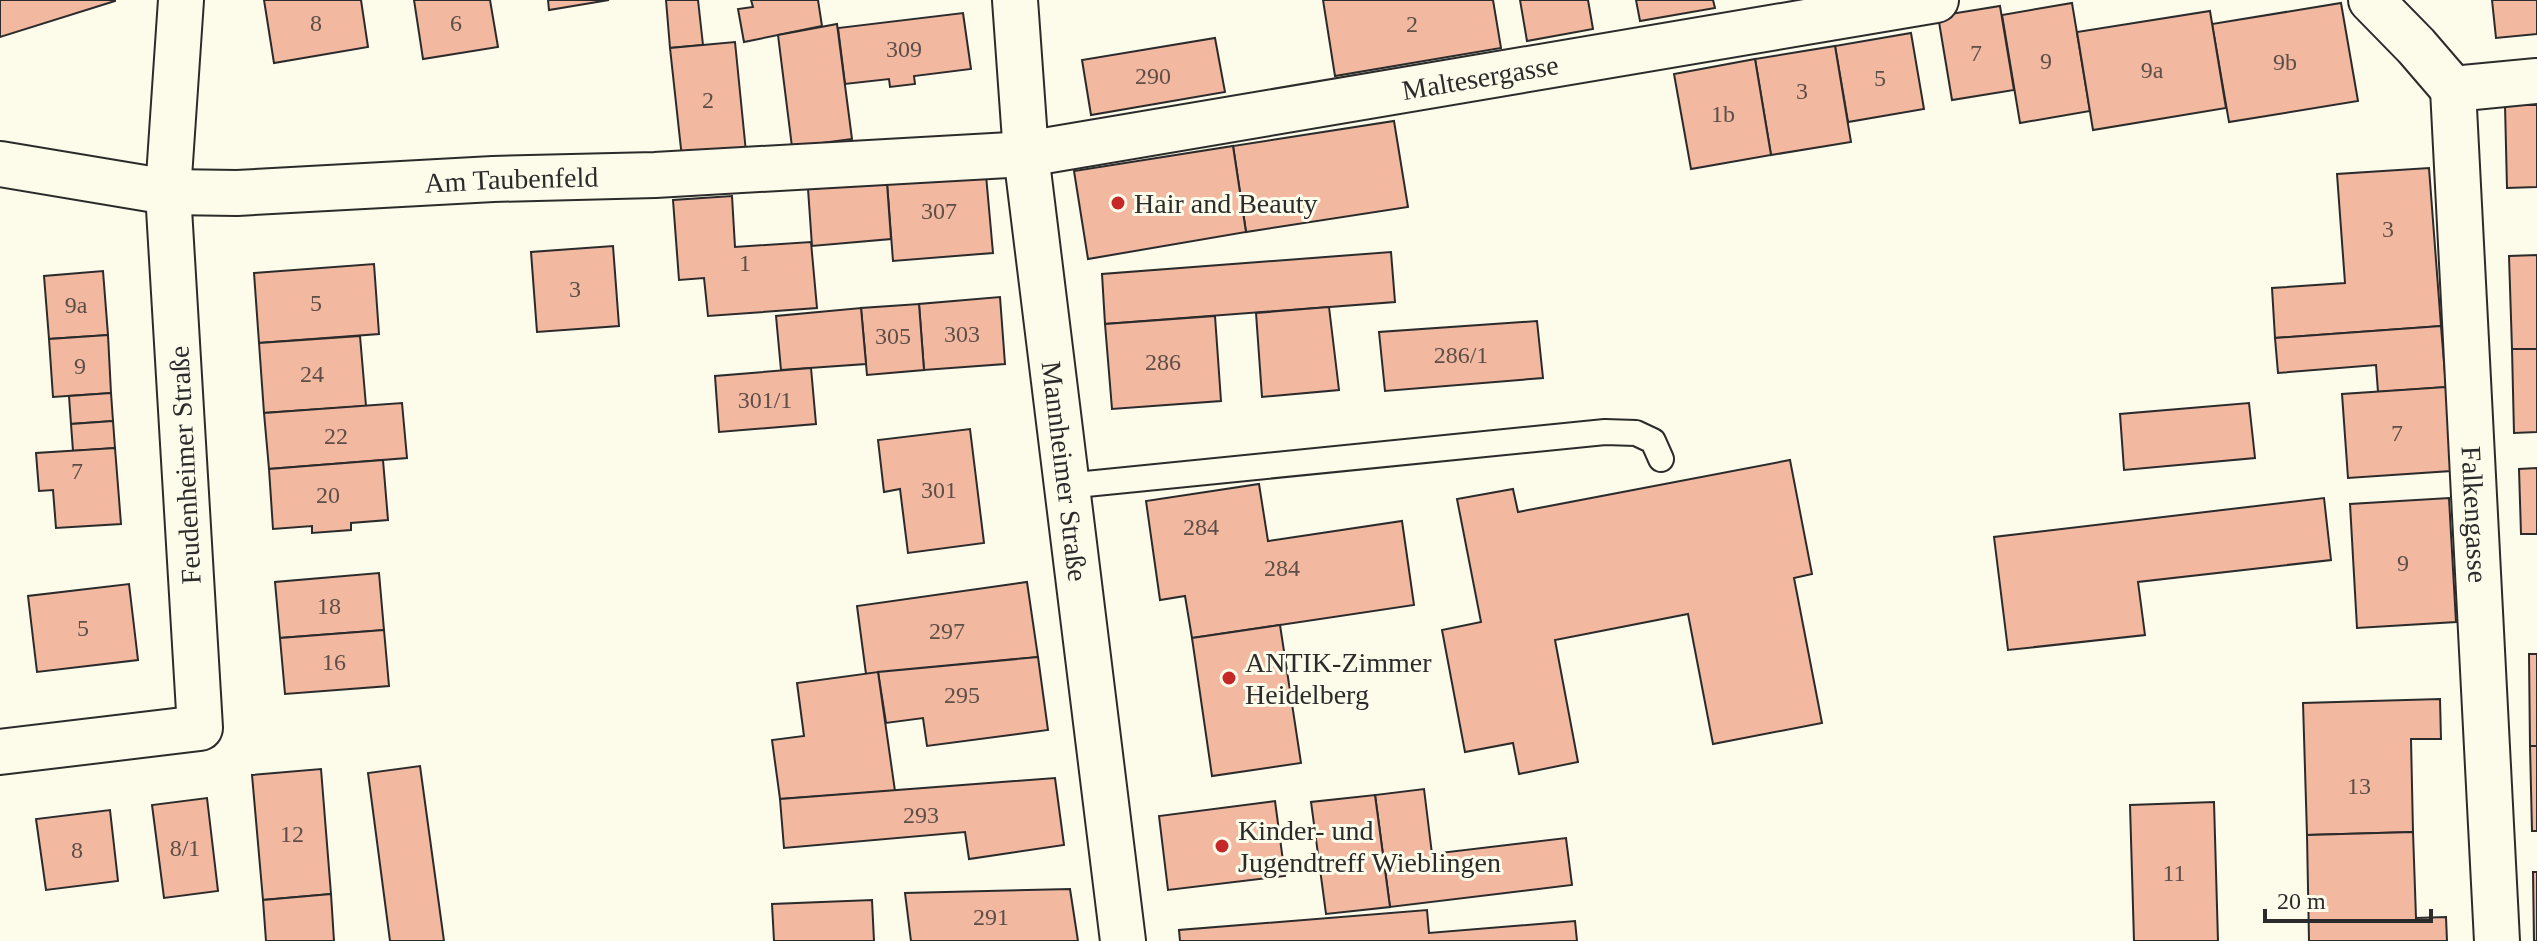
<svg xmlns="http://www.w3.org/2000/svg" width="2537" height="941" viewBox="0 0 2537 941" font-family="Georgia,serif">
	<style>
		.building { fill: #f2b8a0; stroke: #2b2b2b; stroke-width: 2 }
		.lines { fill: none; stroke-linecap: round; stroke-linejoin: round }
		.service-casing { stroke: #2b2b2b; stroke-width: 28 }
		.minor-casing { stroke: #2b2b2b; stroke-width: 48 }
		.tertiary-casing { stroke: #2b2b2b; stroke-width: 48 }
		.service { stroke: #fdfbea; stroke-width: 24 }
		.minor { stroke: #fdfbea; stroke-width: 44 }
		.tertiary { stroke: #fdfbea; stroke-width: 44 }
		.poi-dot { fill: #c62828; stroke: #fdfbea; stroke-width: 3 }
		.labels { text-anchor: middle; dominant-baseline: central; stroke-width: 6; stroke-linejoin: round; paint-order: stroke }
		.number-label { font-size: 24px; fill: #5d4e48 }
		.street-label { font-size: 28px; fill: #2b2b2b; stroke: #fdfbea }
		.poi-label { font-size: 28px; fill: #2b2b2b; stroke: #fdfbea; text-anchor: start }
	</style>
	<rect width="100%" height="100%" fill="#fdfbea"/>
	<g class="building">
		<path d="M0,0H115V1L0,37Z"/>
		<path d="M264,0H361L368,47L274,63Z"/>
		<path d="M414,0H490L498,47L423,59Z"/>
		<path d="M548,0H609L549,10Z"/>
		<path d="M666,0H698L703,45L670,48Z"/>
		<path d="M751,0H818L822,26L744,42L738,9L753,7Z"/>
		<path d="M1323,0H1493L1501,48L1335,76Z"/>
		<path d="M1520,0H1588L1593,29L1527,41Z"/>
		<path d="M1636,0H1713L1715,8L1640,21Z"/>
		<path d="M2492,0H2537V34L2496,38Z"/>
		<path d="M2072,3L2090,111L2020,123L2002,15Z"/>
		<path d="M2341,3L2358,101L2229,122L2212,24Z"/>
		<path d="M2000,6L2014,90L1952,100L1938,16Z"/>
		<path d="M2210,11L2226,108L2093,130L2077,32Z"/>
		<path d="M963,13L971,69L914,76L915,84L890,87L889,79L845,84L838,28Z"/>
		<path d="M837,24L852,139L792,147L778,35Z"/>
		<path d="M1911,33L1924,109L1848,122L1835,46Z"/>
		<path d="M1215,38L1225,92L1091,115L1082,60Z"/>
		<path d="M735,42L746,152L682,158L670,48Z"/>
		<path d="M1835,46L1851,142L1771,155L1755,59Z"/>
		<path d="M1755,59L1771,155L1691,169L1674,74Z"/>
		<path d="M2505,105H2537V187L2507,188Z"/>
		<path d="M1394,121L1408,207L1246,232L1233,146Z"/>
		<path d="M1233,146L1246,232L1088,259L1074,171Z"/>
		<path d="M2429,168L2441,326L2275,338L2272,288L2345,283L2337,174Z"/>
		<path d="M986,175L993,253L893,261L887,183Z"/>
		<path d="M887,183L891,239L812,246L808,189Z"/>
		<path d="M732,196L735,247L811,242L817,308L708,316L704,278L679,280L673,200Z"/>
		<path d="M613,246L619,326L537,332L531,252Z"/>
		<path d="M1391,252L1395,302L1105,324L1102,274Z"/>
		<path d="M2537,255V349H2512L2509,256Z"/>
		<path d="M374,264L379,334L259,343L254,273Z"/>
		<path d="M103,271L108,335L49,339L44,276Z"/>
		<path d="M1000,297L1005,364L924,370L919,304Z"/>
		<path d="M919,304L924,370L867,375L861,308Z"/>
		<path d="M1329,307L1339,390L1262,397L1256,313Z"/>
		<path d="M861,308L866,364L781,370L776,316Z"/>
		<path d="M1215,316L1221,401L1112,409L1105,324Z"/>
		<path d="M1537,321L1543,378L1385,391L1379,332Z"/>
		<path d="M2441,326L2446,387L2378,392L2376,365L2278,373L2275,338Z"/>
		<path d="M108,335L111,393L53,397L49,339Z"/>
		<path d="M360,336L366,406L264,413L259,343Z"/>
		<path d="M2512,349H2537V432L2514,433Z"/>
		<path d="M811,368L816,424L719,432L715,376Z"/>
		<path d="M2446,387L2451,471L2348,478L2342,394Z"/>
		<path d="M111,393L113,421L71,424L69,396Z"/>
		<path d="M402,403L407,458L269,469L264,413Z"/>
		<path d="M2249,403L2255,458L2124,470L2120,414Z"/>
		<path d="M113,421L115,448L73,451L71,424Z"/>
		<path d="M970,429L984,543L908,553L900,489L884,492L878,440Z"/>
		<path d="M115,448L121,524L56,528L53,490L39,491L36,453Z"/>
		<path d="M383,460L388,520L351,523V530L312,533V526L273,529L269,469Z"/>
		<path d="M1790,460L1812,574L1794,578L1822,723L1713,744L1688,614L1555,640L1578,762L1519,774L1513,743L1465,752L1442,630L1481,622L1457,499L1513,489L1518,512Z"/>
		<path d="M2537,468V534H2521L2519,469Z"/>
		<path d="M1259,484L1268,541L1402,521L1414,605L1192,638L1185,596L1160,600L1146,501Z"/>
		<path d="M2324,498L2331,560L2138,582L2145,635L2008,650L1994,537Z"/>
		<path d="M2449,498L2456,622L2357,628L2350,504Z"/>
		<path d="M379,573L384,630L280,638L275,582Z"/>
		<path d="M1027,582L1038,657L866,674L857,606Z"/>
		<path d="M129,584L138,660L37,672L28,596Z"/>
		<path d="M1280,625L1301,763L1212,776L1192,638Z"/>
		<path d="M384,630L389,686L285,694L280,638Z"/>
		<path d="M2529,654H2537V746H2530Z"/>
		<path d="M1038,657L1048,730L927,746L923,718L886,723L878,672Z"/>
		<path d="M878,672L895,791L780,799L772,740L804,736L797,683Z"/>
		<path d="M2440,699L2441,739H2411L2413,832L2307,835L2303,703Z"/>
		<path d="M2530,746H2537V831H2532Z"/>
		<path d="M420,766L444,941H390L368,773Z"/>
		<path d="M321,769L331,894L263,900L252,775Z"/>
		<path d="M1055,778L1064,845L969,859L965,832L784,848L780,799Z"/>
		<path d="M1424,789L1432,854L1566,838L1572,885L1390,907L1375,795Z"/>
		<path d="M1375,795L1390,907L1326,914L1311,802Z"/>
		<path d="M207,798L218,891L164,898L152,805Z"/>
		<path d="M1275,801L1285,876L1168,890L1159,816Z"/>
		<path d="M2214,802L2218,941H2134L2130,805Z"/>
		<path d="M110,810L118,881L46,890L36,819Z"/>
		<path d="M2413,832L2416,918L2446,917L2447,941H2309L2307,835Z"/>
		<path d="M2533,872H2537V941H2534Z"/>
		<path d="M1070,889L1078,941H911L905,893Z"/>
		<path d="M331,894L334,941H266L263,900Z"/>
		<path d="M872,900L874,941H774L772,904Z"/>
		<path d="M1427,910L1429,933L1575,921L1577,941H1180L1179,930Z"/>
	</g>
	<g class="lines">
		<g class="service-casing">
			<path id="service" d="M1066,486L1605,432L1636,433L1653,441L1661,459"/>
		</g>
		<g class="minor-casing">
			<g id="minor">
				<path d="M2371,0L2416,46L2453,89L2537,81"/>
				<path id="s1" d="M2453,89L2497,941"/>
				<path id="s2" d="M0,164L168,192L237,193L493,179L655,175L1026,154L1936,0"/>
				<path d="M0,752L200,728L168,192L181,0"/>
			</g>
		</g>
		<g class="tertiary-casing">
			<g id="tertiary">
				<path id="s3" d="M1015,0L1026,154L1123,941"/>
			</g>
		</g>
		<use href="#service" class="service"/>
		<use href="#minor" class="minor"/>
		<use href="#tertiary" class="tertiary"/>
	</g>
	<g class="poi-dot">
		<circle cx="1118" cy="203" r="8"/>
		<circle cx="1229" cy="678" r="8"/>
		<circle cx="1222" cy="846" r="8"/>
	</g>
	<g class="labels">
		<g class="number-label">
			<text x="316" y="23">8</text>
			<text x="456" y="23">6</text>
			<text x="1412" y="24">2</text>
			<text x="904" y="49">309</text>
			<text x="1976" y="53">7</text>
			<text x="2046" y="61">9</text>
			<text x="2285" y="62">9b</text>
			<text x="2152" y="70">9a</text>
			<text x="1153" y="76">290</text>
			<text x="1880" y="78">5</text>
			<text x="1802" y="91">3</text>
			<text x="708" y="100">2</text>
			<text x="1723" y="114">1b</text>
			<text x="939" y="211">307</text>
			<text x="2388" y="229">3</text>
			<text x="745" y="263">1</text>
			<text x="575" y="289">3</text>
			<text x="316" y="303">5</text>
			<text x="76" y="305">9a</text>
			<text x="962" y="334">303</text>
			<text x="893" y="336">305</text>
			<text x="1461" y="355">286/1</text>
			<text x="1163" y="362">286</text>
			<text x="80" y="366">9</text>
			<text x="312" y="374">24</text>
			<text x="765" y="400">301/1</text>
			<text x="2397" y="433">7</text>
			<text x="336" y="436">22</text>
			<text x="77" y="471">7</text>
			<text x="939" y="490">301</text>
			<text x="328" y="495">20</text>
			<text x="1201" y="527">284</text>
			<text x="2403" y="563">9</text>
			<text x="1282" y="568">284</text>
			<text x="329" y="606">18</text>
			<text x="83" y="628">5</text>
			<text x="947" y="631">297</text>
			<text x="334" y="662">16</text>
			<text x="962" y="695">295</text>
			<text x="2359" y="786">13</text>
			<text x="921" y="815">293</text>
			<text x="292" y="834">12</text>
			<text x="185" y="848">8/1</text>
			<text x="77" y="850">8</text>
			<text x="2174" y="873">11</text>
			<text x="991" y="917">291</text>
		</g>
		<g class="street-label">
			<text stroke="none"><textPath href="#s2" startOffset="1490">Maltesergasse</textPath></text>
			<text stroke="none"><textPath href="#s2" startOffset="514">Am Taubenfeld</textPath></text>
			<text transform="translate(185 465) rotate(-93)">Feudenheimer Straße</text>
			<text stroke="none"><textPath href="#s3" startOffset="474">Mannheimer Straße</textPath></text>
			<text stroke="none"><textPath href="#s1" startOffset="426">Falkengasse</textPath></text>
		</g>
		<g class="poi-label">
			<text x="1134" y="203">Hair and Beauty</text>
			<text x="1245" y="662">ANTIK-Zimmer<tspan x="1245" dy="32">Heidelberg</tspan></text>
			<text x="1238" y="830">Kinder- und<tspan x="1238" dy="32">Jugendtreff Wieblingen</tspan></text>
		</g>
	</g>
	<path d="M2265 909v12h166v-12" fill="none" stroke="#2b2b2b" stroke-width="4"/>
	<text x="2277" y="909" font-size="24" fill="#2b2b2b" stroke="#fdfbea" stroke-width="6" paint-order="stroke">20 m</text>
</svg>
